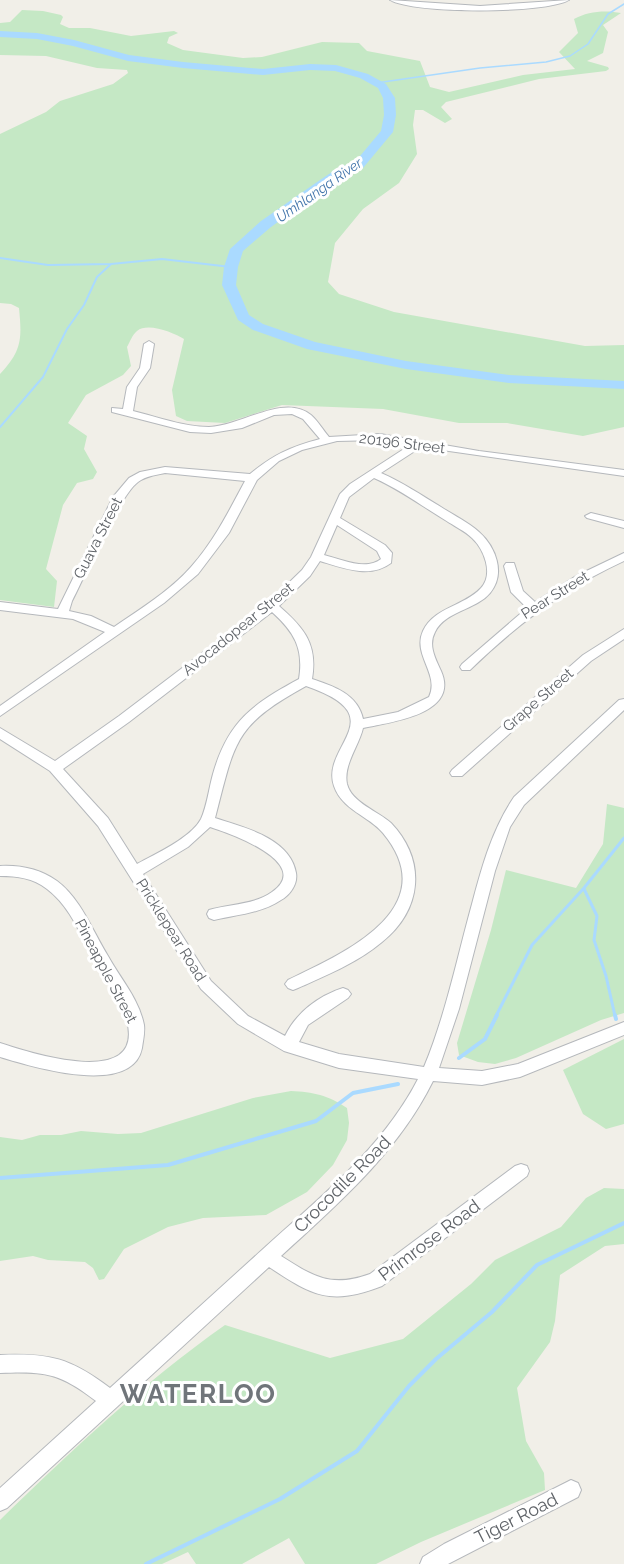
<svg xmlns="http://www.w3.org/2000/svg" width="624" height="1564" viewBox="0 0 624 1564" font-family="Raleway,sans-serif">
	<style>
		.green { fill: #c5e8c5 }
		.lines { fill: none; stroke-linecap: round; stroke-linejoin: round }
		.stream-far3 { stroke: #aadaff; stroke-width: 1.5 }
		.stream-far2 { stroke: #aadaff; stroke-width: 2 }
		.stream-far1 { stroke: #aadaff; stroke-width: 3 }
		.stream { stroke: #aadaff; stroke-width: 4 }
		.river { fill: #aadaff; fill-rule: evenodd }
		.minor-casing { stroke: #b5b8bc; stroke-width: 2 }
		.minor { fill: #fff; fill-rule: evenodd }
		.labels { text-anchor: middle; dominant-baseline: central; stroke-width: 6; stroke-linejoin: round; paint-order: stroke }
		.far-water-label { font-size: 14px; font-style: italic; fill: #4174aa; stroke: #fff }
		.street-label { font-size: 15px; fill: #5f6368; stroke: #fff }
		.near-street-label { font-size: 18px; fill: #5f6368; stroke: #fff }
		.near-district-label { font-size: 26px; font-weight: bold; letter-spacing: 1.5px; fill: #70757a; stroke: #fff }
	</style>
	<rect width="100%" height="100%" fill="#f1efe8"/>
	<g class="green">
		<path d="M22,10L43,11L61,15L63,17L60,24L69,28H90L131,36L174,31L178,33L169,37L167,43L183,50L243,58L262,57L322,42L359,43L367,51L420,61L430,87L449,92L523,75L575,69L559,52L578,33L574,19C588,11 606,10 621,13L603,25L608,32L603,53L587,61L608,67L609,69L606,71L539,79L446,102L441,107L452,119L445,123L423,110H415L413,125L417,154L399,183L363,209L335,243L328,282L339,294L394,312L585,346L624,345V427L583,436L507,423H459L383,409L282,405L225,423L187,421L176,416L172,390L184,339C174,333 148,322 137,331C132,335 130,342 127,347L131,366L123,375L86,395L68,423L87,436L84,449L97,472L93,479L77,483L63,505L46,569L57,581L54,607L0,600V374C22,351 22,339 19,308L11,304L0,303V134L46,112L60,101L113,84L128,73L127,70L97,68L46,56L0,55V23L10,22Z"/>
		<path d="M607,804L624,808V1013L601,1020L516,1058L495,1064L478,1062L459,1055L457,1043L491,930L506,870L576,888L603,844Z"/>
		<path d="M624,1039V1124L606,1129L583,1114L563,1070Z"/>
		<path d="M291,1091C313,1092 328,1095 347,1108L349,1123L347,1140L333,1165L307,1192L266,1215L203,1218L168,1227L124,1249L104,1279L99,1280L93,1268L85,1262L48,1260L33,1256L0,1261V1137L22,1140L40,1135H61L81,1131L118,1134L141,1133L253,1098Z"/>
		<path d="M604,1188L624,1189V1244L605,1246L560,1275L555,1321L550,1342L517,1388L526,1441L544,1473L545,1490L421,1542L376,1564H305L289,1538L242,1564H196L188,1552L162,1564H0V1520C71,1451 144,1382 225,1325L330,1358L403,1339L471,1284L495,1260L561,1227L586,1198Z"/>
	</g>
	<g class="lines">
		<path class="stream-far3" d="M376,83L480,68L546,62L570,56L588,44L608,14L624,4"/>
		<g class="stream-far2">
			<path d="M0,258L48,265L111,264L162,259L231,267"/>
			<path d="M0,427L43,377L67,329L84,305L97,277L111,264"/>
		</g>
		<g class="stream-far1">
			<path d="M584,889L597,916L594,940L606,976L615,1016"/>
			<path d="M496,1016L532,945L584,888L624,838"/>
		</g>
		<g class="stream">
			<path d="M615,1015L616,1019"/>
			<path d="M459,1058L485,1039L497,1015"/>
			<path d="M0,1178L168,1165L316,1121L353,1093L398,1084"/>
			<path d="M146,1564L280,1499L357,1451L409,1386L436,1359L492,1312L537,1265L624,1223"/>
		</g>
		<path class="river" d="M0,31L37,33L74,40L129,55L183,62L263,69L310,64L336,65L368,74L386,84L395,98L396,115L393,132L363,168L346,174L328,186L271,227L243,251L238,267L236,285L249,315L263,324L315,342L406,361L509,375L624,381V389L509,383L406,369L307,349L253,330L238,320L222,285L224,267L230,249L261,221L320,180L338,168L355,162L381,131L384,115L383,98L378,88L360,78L335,71L310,70L263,75L183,68L128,61L73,46L37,39L0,37Z"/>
		<g class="minor-casing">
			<g id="minor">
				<path d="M390,0L480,6L569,0C545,14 414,14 390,0Z"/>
				<path d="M149,341L154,344L150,368L137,387L133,411C158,417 184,427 209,427C241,426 284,393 311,415C318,421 323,430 329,437L380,434L479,451L624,470V476L421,447L381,473C402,482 421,495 441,507C453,515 468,522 479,532C496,547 506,574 490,593C476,610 445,611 435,632C428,645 435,658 441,671C460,714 392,722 363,728C359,746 343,765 347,784C352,803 378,811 391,823C427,861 422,910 382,942C357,963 327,975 298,988L293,990L288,988L285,984L288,980C342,954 446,909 383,833C369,816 342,810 334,786C320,745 396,717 306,686C233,726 235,742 215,818C243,827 290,838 296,873C298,884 290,895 281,900C262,913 236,915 214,920L209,918L207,914L209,910C229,904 254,905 272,892C314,863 229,833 210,827L188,847L143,874L211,981L248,1016L285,1036C296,1013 318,996 343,988L348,990L351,994L348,998L308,1025L299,1042L339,1054L424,1067C446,1014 457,958 472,904C482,866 492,830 514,797L619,700L624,699V710L524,805L510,827L495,871L459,1009L439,1068L482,1071L518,1064L624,1022V1035L520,1077L482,1085L433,1081C398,1152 339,1203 281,1256C314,1277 331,1288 370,1274L515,1166L521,1164L527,1166L529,1171L527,1176L382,1286C330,1306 313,1296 269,1267L7,1508L0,1511V1488L96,1401C60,1373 45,1371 0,1373V1355C50,1353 70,1358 110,1388C161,1342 211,1296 262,1250C319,1198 382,1149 418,1079L339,1068L284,1051L238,1024L201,989L98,826L50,771L0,739V728L55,761L119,716L268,603L302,570L311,557L340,494L350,484L410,445L380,440L337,441L302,450L279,461L257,480L229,533L198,574L164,603L0,716V706L105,632L73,619L0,610V602L58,609L113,497L129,478L140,472L165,467L250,474C273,455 290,447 320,439L303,419L292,414L274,415L242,428L211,433L190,432L112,412V408L123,409L127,387L140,368L144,344ZM165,473L245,481C229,511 214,541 191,567C170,591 140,609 114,627L91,616L69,611L72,601C85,576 119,496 138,482C146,476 156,475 165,473ZM374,478C399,489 422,506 445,520C454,526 465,531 472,538C484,549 494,574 481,588C465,606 434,607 423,631C412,655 440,674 429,697L398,712L363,719C358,694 333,686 312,679C318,644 304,628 279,606L310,576L320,561C343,568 370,579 391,563L392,553L385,545L340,518L349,497ZM337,525L377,551L381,559C366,571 340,559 324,555ZM272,612C294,632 304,648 299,679C253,704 228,721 213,774C209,788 207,806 201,819C191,838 155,854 137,864L108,818L63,769L129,722Z"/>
				<path d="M591,513L624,521V528L587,518L585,516Z"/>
				<path d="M624,553V561C565,588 516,625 470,670H462L460,667L462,664L527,608L511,592L504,566L506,563H514L523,591L535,602L576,576Z"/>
				<path d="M624,629V639L591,661L462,776H452L450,773L452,770L583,655Z"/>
				<path d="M0,866C20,865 40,869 57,881C81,899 92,930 108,956C120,978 139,999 144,1025C145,1033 143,1040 142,1048C132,1098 30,1066 0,1057V1043C30,1053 145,1090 127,1021C122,1001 108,984 97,965C82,939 72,908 47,889C33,878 17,876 0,876Z"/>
				<path d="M571,1480L578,1483L581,1490L578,1497L448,1564H420L423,1557L444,1544Z"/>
			</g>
		</g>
		<use href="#minor" class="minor"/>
	</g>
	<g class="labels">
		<g class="far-water-label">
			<text transform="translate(319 190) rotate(-35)">Umhlanga River</text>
		</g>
		<g class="street-label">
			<text transform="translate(402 443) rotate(7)">20196 Street</text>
			<text transform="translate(98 538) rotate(-63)">Guava Street</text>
			<text transform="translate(555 595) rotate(-32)">Pear Street</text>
			<text transform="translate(238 629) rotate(-39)">Avocadopear Street</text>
			<text transform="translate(538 700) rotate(-41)">Grape Street</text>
			<text transform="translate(171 930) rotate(58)">Pricklepear Road</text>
			<text transform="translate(106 971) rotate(62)">Pineapple Street</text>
		</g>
		<g class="near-street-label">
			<text transform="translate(342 1184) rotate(-45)">Crocodile Road</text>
			<text transform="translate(429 1240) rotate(-37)">Primrose Road</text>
			<text transform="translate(516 1518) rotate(-27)">Tiger Road</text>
		</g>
		<g class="near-district-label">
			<text x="198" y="1394">WATERLOO</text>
		</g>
	</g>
</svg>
